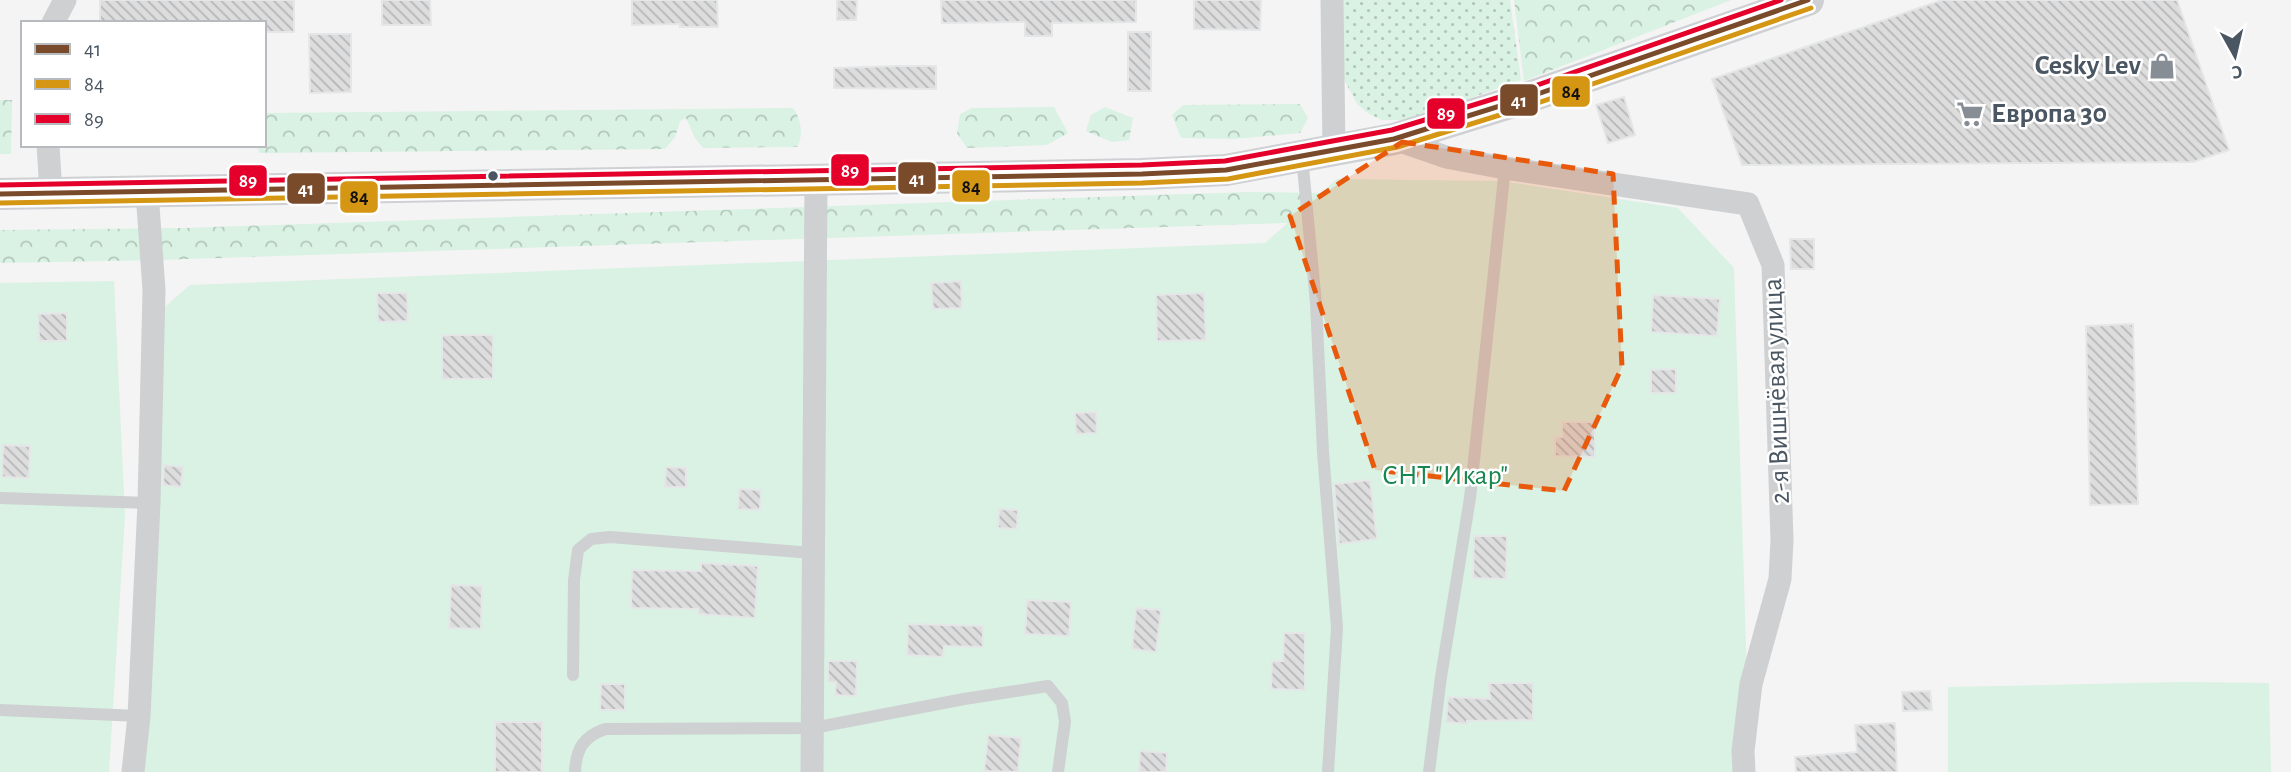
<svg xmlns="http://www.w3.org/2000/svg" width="2291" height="772" viewBox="0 0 2291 772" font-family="'Alegreya Sans',sans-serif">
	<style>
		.grass { fill: url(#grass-dots) }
		.forest { fill: url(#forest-crowns) }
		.garden { fill: #d9f2e3 }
		.building { fill: url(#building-back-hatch); stroke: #e5e6e7; stroke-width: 2 }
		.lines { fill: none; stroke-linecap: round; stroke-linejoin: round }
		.lane { stroke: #ced0d2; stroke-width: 12 }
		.street { stroke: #ced0d2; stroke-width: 23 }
		.secondary { stroke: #ced0d4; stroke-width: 32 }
		.bus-1-casing { stroke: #fff; stroke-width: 10 }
		.bus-2-casing { stroke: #fff; stroke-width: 10 }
		.bus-3-casing { stroke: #fff; stroke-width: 10 }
		.bus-1 { stroke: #7a4b2a; stroke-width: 5 }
		.bus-2 { stroke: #d49613; stroke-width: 5 }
		.bus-3 { stroke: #e4002b; stroke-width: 5 }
		.marked { fill: #e8590c; fill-opacity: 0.2; stroke: #e8590c; stroke-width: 5; stroke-dasharray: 14 9; stroke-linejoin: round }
		.bus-dot { fill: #4a5661; stroke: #fff; stroke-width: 2.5 }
		.labels { text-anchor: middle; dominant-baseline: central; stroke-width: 5; stroke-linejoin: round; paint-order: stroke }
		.poi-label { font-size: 28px; font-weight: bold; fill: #4a5661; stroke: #fff; text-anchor: end }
		.street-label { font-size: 28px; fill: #4a5661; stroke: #fff }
		.park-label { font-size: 28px; fill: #17864f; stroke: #fff }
		.line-badge { stroke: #fff; stroke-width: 2.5 }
		.badge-label { font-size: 19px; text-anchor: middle; font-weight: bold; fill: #fff }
		.pale-badge-label { font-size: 19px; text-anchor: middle; font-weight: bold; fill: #111 }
	</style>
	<defs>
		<pattern id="grass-dots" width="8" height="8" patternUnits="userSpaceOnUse" patternTransform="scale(1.75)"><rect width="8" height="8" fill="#d9f2e3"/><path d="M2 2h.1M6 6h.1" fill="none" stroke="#b2c7bb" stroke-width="1.8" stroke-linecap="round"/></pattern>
		<pattern id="forest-crowns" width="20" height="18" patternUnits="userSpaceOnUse" patternTransform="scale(1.75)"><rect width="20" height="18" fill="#d9f2e3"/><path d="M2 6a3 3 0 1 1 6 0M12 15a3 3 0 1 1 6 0" fill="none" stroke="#b2c7bb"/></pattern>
		<pattern id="building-back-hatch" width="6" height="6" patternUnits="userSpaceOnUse" patternTransform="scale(1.75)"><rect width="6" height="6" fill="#ddddde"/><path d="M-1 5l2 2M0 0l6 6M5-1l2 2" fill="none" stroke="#b5b6b7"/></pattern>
	</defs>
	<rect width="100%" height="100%" fill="#f4f4f4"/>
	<path class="grass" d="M1343,0H1510L1521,80L1410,120H1382L1369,114L1358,105L1344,80Z"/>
	<g class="forest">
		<path d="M1514,0H1731L1524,81Z"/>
		<path d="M0,100H12L11,154H0Z"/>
		<path d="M1300,104L1308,118L1300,133L1234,139L1181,138L1172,115L1183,105Z"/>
		<path d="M1054,107L1068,133L1047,145L967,148L957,133L960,114L972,108Z"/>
		<path d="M1105,107L1133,118L1129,140L1112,142L1086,131L1091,115Z"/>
		<path d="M793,108C801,119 804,135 797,147L703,148L695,138L686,118L680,121L675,137L665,149L260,153L255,145H264V113Z"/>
		<path d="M1248,192L1393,194L1314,222L158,260L0,263V230L185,228Z"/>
	</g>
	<g class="garden">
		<path d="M1337,179L1501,181L1678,208L1734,268L1750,772H137L160,311L190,285L1265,243Z"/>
		<path d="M114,281L125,515L109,772H0V283Z"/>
		<path d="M2182,682L2269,683L2271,772H1948V687Z"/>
	</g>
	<g class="building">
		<path d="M100,0H294V32H264V23H100Z"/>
		<path d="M382,0H430L431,25H382Z"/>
		<path d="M632,0H717L718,27H680V24L632,25Z"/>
		<path d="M837,0H857L856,20H837Z"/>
		<path d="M941,0H1136V22L1052,23V36H1025V22L942,23Z"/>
		<path d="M1194,0H1261L1260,30L1194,29Z"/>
		<path d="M1942,0H2177L2229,150L2193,162L1742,165L1712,79Z"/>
		<rect x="1128" y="32" width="23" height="59"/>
		<path d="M309,34H351V92L310,93Z"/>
		<path d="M895,66H936V89L834,88V68Z"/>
		<path d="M1624,97L1635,135L1608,143L1596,105Z"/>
		<path d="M1790,239H1814V269H1791Z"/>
		<path d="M961,281L962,308L933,309L931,283Z"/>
		<path d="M377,293H407L408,321L378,322Z"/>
		<path d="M1204,293L1206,340L1157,341L1156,295Z"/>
		<path d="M1653,295L1720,299L1717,336L1651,332Z"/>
		<path d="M67,313V341H39L38,314Z"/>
		<path d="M2133,324L2138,504L2090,505L2086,326Z"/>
		<rect x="442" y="335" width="51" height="44"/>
		<path d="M1676,369V393H1651V370Z"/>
		<path d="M1096,412L1097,433L1076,434L1075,413Z"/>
		<path d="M1562,422H1595V457L1555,456V437H1562Z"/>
		<path d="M3,445L30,446L29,478L2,477Z"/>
		<path d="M164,465L183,467L181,487L163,485Z"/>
		<path d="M666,467L686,468V487H665Z"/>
		<path d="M1370,480L1377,539L1339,544L1334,484Z"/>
		<path d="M739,489L761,490L760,510L738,509Z"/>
		<path d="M999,509L1018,510L1017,529L998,528Z"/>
		<path d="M1474,536H1507L1506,579L1473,578Z"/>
		<path d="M701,563L758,566L755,618L698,614V609L631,608L632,570L701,571Z"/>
		<path d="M451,585L482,586L481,629L449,628Z"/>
		<path d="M1027,600L1071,602L1069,636L1025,634Z"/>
		<path d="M1136,608L1161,610L1156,652L1132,649Z"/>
		<path d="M908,624L983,626V647L944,646L943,657L907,655Z"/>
		<path d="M1284,633H1305V690L1271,689L1272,661H1283Z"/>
		<path d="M828,661H857L856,696L835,695L836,682H828Z"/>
		<path d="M1489,683H1533V720L1467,721V724L1446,722L1448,697L1490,699Z"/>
		<path d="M601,684H625V710H600Z"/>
		<path d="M1930,691L1932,710L1903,711L1902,692Z"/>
		<rect x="495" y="722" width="47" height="50"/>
		<path d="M1895,723L1897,772H1796L1795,757L1857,752L1855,725Z"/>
		<path d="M988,735L1021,738L1018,772L984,771Z"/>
		<path d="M1140,751L1167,753L1166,772H1139Z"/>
	</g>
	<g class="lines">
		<g class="lane">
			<path d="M1302,157L1316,303L1323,452L1337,628L1328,772"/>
			<path d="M0,498L149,503"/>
			<path d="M573,675L574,580L578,550L591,539L610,537L813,553"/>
			<path d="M0,710L139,716"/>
			<path d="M575,772C576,749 583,737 605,729L813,728L964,699L1048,686L1062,703L1065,722L1058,772"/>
			<path d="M1429,772L1441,677L1470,498L1505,168"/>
		</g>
		<g class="street">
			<path d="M1332,0L1334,151"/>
			<path d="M53,23L65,0"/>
			<path d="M1394,139L1446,157L1505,168L1748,204L1773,265L1782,540L1780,579L1751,684L1743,751L1744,772"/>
			<path d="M48,145L51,193"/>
			<path d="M133,772L139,716L149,503L154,290L147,192"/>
			<path d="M812,772L816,179"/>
		</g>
		<path class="secondary" d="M0,194L1142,174L1226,170L1394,139L1529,97L1808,0"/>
		<g class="bus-1-casing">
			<path id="bus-1" d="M0,194L1142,174L1226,170L1394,139L1529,97L1808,0"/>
		</g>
		<g class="bus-2-casing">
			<path id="bus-2" d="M0,203L1142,183L1228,179L1397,147L1532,105L1811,8"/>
		</g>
		<g class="bus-3-casing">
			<path id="bus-3" d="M0,185L1142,165L1225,161L1392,130L1526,89L1781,0"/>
		</g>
		<use href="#bus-1" class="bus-1"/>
		<use href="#bus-2" class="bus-2"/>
		<use href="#bus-3" class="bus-3"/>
	</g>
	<path class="marked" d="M1402,142L1613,174L1622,367L1564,491L1375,470L1290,216Z"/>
	<defs>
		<g id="shop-bare" transform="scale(2.1)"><path d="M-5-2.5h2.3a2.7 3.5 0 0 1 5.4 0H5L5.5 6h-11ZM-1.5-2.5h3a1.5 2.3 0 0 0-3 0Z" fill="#868d94" stroke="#fff" stroke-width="2.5" paint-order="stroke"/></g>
		<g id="supermarket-bare" transform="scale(2.1)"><path d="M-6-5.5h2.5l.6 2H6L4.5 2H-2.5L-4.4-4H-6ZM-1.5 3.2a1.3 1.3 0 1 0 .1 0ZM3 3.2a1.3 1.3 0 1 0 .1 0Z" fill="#868d94" stroke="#fff" stroke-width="2.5" paint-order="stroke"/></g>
	</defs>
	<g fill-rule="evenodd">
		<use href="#shop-bare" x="2162" y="66"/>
		<use href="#supermarket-bare" x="1970" y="114"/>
	</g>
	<circle class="bus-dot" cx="493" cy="176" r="6"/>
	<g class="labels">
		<g class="poi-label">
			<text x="2141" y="66">Cesky Lev</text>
			<text x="1991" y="114" text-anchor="start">Европа 30</text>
		</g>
		<g class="street-label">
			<text transform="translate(1777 391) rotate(-92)">2-я Вишнёвая улица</text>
		</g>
		<g class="park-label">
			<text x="1445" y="476">СНТ "Икар"</text>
		</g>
	</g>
	<g class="line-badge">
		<rect x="1551" y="75" width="40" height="33" rx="7" fill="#d49613"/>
		<rect x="1499" y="83" width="40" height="34" rx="7" fill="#7a4b2a"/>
		<rect x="1426" y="97" width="40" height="33" rx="7" fill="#e4002b"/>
		<rect x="830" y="153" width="40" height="34" rx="7" fill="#e4002b"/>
		<rect x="897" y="161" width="40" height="34" rx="7" fill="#7a4b2a"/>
		<rect x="228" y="164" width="40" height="33" rx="7" fill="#e4002b"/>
		<rect x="951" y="169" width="40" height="34" rx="7" fill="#d49613"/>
		<rect x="286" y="172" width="40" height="33" rx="7" fill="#7a4b2a"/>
		<rect x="339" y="180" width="40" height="34" rx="7" fill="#d49613"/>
	</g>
	<g class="badge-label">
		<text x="1519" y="107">41</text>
		<text x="1446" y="120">89</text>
		<text x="850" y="177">89</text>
		<text x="917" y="185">41</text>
		<text x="248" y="187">89</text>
		<text x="306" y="195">41</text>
	</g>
	<g class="pale-badge-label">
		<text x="1571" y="98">84</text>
		<text x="971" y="193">84</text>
		<text x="359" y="203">84</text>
	</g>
	<rect x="21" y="21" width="245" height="126" fill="#ffffff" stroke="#b7bbc0" stroke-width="2"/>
	<rect x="35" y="44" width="35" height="10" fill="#7a4b2a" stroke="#b7bbc0" stroke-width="2"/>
	<text x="84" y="56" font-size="21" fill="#4a5661">41</text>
	<rect x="35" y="79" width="35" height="10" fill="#d49613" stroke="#b7bbc0" stroke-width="2"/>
	<text x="84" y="91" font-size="21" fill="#4a5661">84</text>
	<rect x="35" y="114" width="35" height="10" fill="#e4002b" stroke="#b7bbc0" stroke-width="2"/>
	<text x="84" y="126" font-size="21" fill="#4a5661">89</text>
	<g transform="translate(2235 56) rotate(172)" stroke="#ffffff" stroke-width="5" paint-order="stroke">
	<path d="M0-5L12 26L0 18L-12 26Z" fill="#4a5661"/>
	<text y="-10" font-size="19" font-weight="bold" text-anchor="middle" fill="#4a5661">С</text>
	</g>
</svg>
